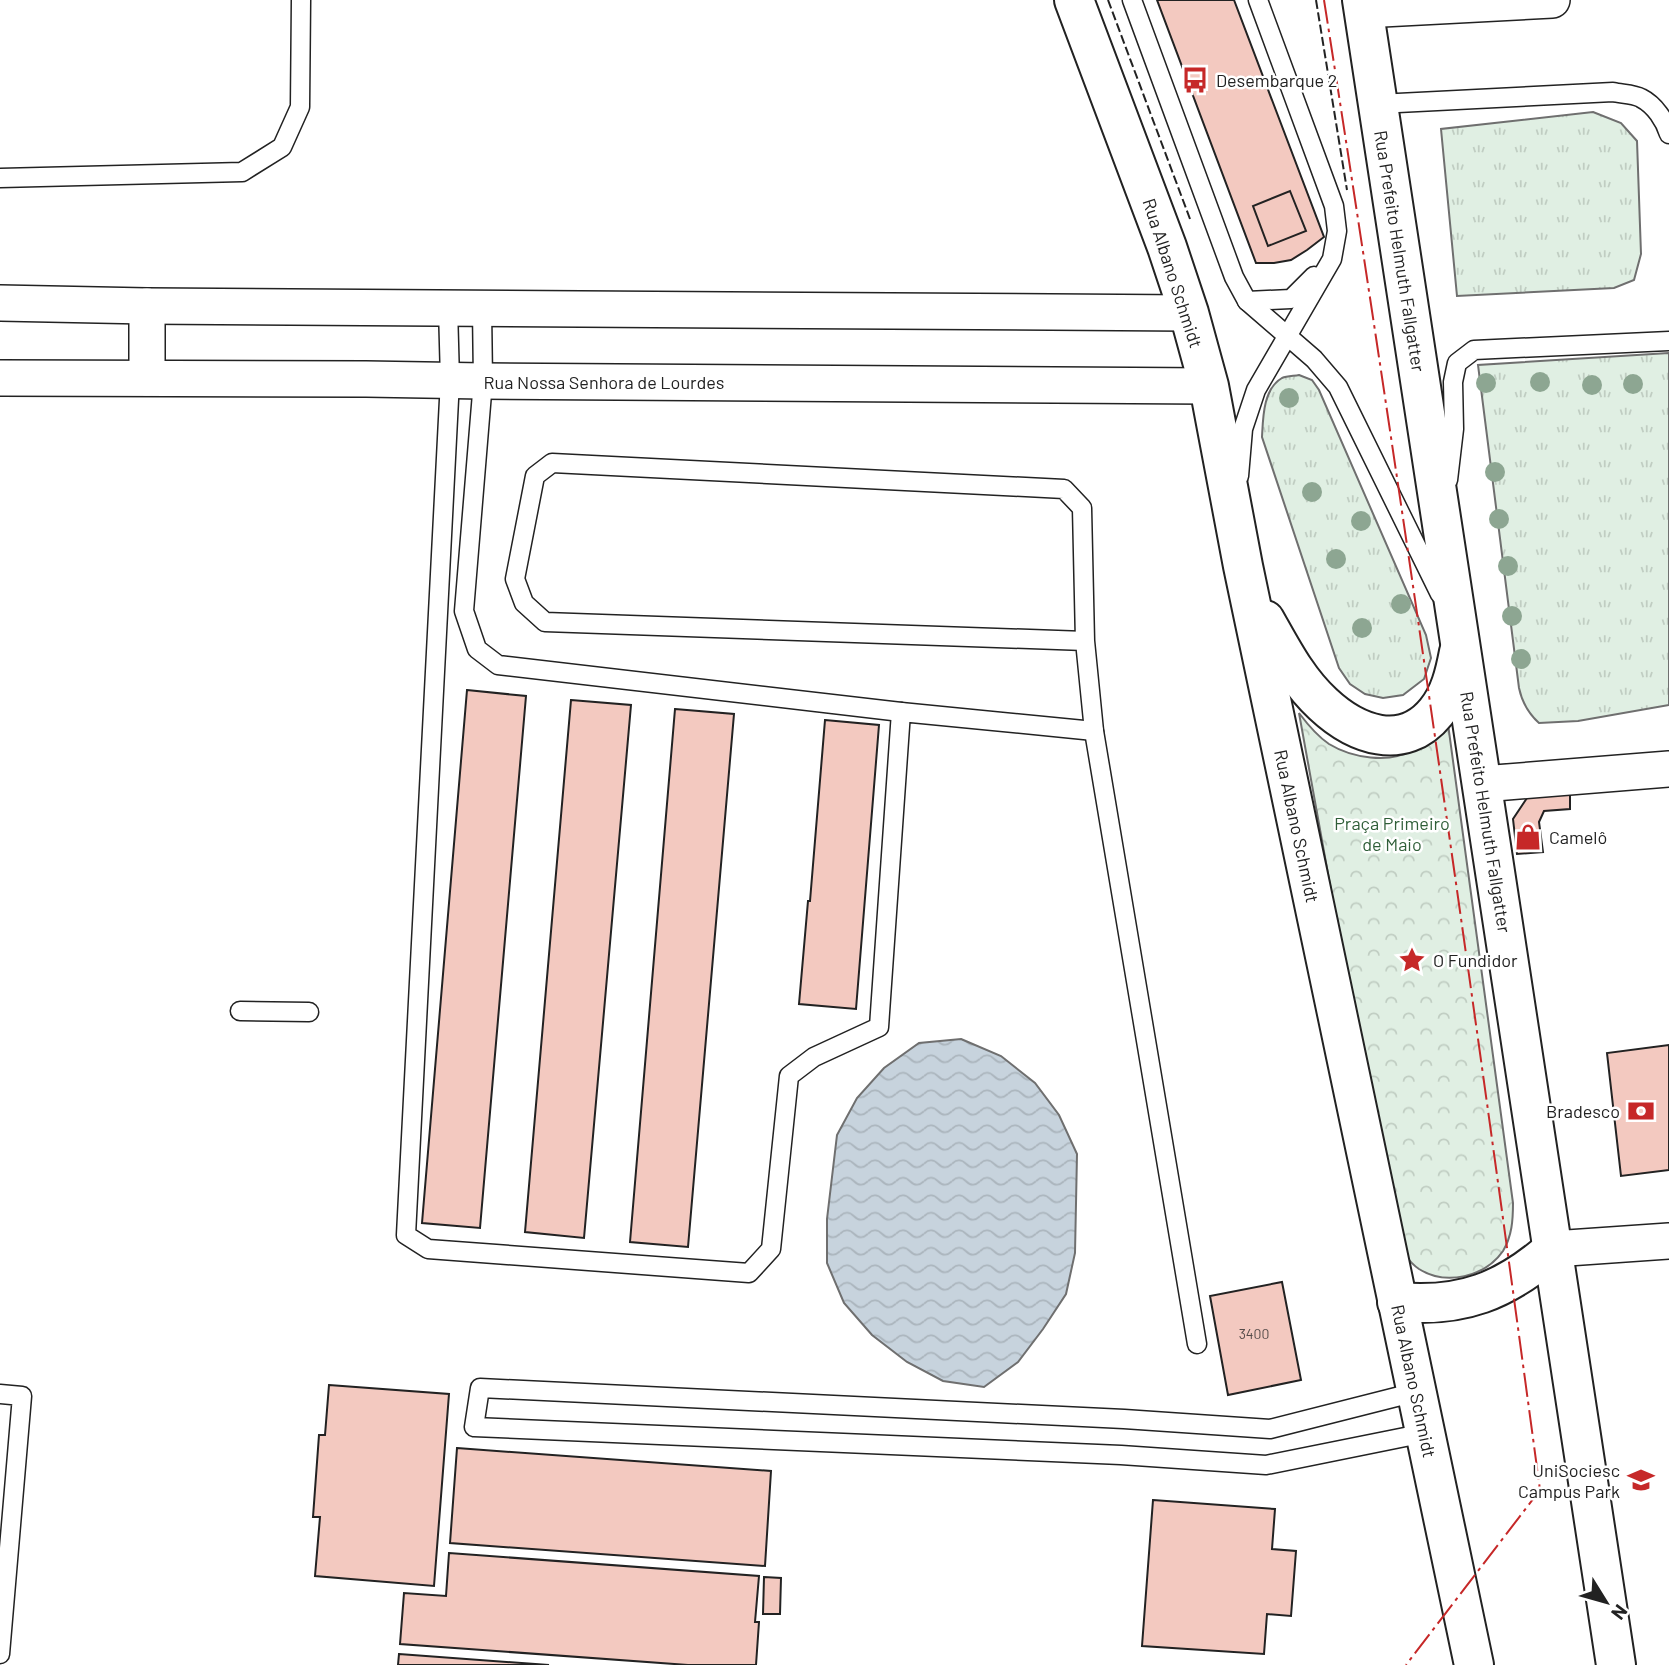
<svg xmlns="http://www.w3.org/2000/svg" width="1669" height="1665" viewBox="0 0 1669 1665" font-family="Barlow,sans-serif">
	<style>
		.grass { fill: url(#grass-tufts); stroke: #6f6f6f; stroke-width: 2 }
		.park { fill: url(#park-crowns); stroke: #6f6f6f; stroke-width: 2 }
		.water { fill: url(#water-waves); stroke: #6f6f6f; stroke-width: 2 }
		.building { fill: #f3c9c0; stroke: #222; stroke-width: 2 }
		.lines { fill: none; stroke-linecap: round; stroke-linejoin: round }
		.lane-casing { stroke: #222; stroke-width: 21 }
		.street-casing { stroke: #222; stroke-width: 38 }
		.primary-casing { stroke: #222; stroke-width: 42 }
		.lane { stroke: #fff; stroke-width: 18 }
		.street { stroke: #fff; stroke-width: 35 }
		.primary { stroke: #fff; stroke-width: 38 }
		.fence { stroke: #222; stroke-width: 2; stroke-dasharray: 9 3.5; stroke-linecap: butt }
		.power { stroke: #c62828; stroke-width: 2; stroke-dasharray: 24 5 3.5 5; stroke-linecap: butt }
		.tree { fill: #8da692 }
		.labels { text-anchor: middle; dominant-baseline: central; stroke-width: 5; stroke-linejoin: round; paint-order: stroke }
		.number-label { font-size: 14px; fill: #564c4a }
		.poi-label { font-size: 18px; fill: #222; stroke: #fff; text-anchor: start }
		.street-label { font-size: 18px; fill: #222; stroke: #fff }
		.park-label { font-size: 18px; fill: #2f5e38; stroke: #fff }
	</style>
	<defs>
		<pattern id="grass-tufts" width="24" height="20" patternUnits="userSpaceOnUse" patternTransform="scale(1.75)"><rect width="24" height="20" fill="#e0efe3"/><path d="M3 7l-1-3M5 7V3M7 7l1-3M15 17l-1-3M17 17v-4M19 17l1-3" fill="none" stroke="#c0cdc2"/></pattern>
		<pattern id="park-crowns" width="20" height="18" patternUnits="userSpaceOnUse" patternTransform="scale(1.75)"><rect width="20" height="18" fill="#e0efe3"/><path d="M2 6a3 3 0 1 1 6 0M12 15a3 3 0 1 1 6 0" fill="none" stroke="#c0cdc2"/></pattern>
		<pattern id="water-waves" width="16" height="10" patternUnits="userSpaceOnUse" patternTransform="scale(1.75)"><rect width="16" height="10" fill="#c7d3dd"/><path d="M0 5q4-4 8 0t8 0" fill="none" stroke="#abb5bd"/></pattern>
	</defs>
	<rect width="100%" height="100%" fill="#fff"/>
	<g class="grass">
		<path d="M1593,112L1621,123L1637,141L1641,254L1634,280L1614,288L1457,296L1441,129Z"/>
		<path d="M1669,353V705L1578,721L1539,723C1528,713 1522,702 1519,688L1478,365Z"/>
		<path d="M1299,375L1312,380L1319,390L1426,635L1431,658L1424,679L1403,695L1383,698L1365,694L1350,684L1339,668L1262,437C1263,418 1263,389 1282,378C1287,376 1294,376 1299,375Z"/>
	</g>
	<path class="park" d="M1299,713C1308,725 1317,736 1329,744C1352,758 1389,764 1413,750C1425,743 1436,732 1448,724L1513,1203C1513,1220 1512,1236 1503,1251C1485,1277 1446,1286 1419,1269C1407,1261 1400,1247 1393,1234Z"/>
	<path class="water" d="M961,1039L1001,1056L1035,1083L1059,1115L1077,1154L1075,1253L1066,1294L1043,1329L1018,1362L984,1387L943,1381L907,1362L872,1335L844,1303L827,1263V1219L837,1135L857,1098L884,1068L919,1043Z"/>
	<g class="building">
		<path d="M1157,0H1234L1324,237L1307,250L1291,260L1274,263H1256Z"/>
		<path d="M1290,191L1306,231L1268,246L1253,206Z"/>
		<path d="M467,690L526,696L480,1228L422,1223Z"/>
		<path d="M571,700L631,705L584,1238L525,1232Z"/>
		<path d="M675,709L734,714L688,1247L630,1242Z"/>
		<path d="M825,720L879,725L856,1009L799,1004L808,901H810Z"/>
		<path d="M1570,790V809L1544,811L1539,822L1543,852L1517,854L1513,819L1531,792Z"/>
		<path d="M1669,1045V1170L1621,1176L1607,1053Z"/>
		<path d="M1282,1282L1301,1380L1228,1395L1210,1296Z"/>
		<path d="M329,1385L449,1394L434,1586L315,1576L320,1517H313L319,1435H325Z"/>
		<path d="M457,1448L771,1471L765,1566L450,1543Z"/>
		<path d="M1153,1500L1275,1509L1272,1549L1296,1551L1291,1616L1267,1614L1264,1654L1142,1646Z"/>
		<path d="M449,1553L759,1576L755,1622H759L756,1665H688L400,1644L404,1593L446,1596Z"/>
		<path d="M764,1577L781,1578L780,1614H763Z"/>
		<path d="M399,1654L549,1665H398Z"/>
	</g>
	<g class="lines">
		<g class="lane-casing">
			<g id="lane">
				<path d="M1132,0L1234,277L1247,301L1314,359L1338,387L1440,594"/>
				<path d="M1378,104L1613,92C1622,94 1634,94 1641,98C1655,105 1665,121 1669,134"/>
				<path d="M0,178L242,172L282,147L300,107L301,0"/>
				<path d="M1247,301L1291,299L1314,276"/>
				<path d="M448,308L450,380L406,1235L428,1249L749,1273L771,1249L789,1076L814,1057L879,1027L901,712L1094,731"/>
				<path d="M482,309L483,381L464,611L477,649L498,665L901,712"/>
				<path d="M1239,476L1243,429L1256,390L1332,259L1337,231L1334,206L1258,0"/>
				<path d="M1448,480L1454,429L1453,382L1457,363L1474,350L1669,341"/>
				<path d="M1085,641L545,622L524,603L515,579L535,476L552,463L1064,489L1082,508L1085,641L1094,731L1197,1344"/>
				<path d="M240,1011L309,1012"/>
				<path d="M1416,1392L1270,1429L1124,1419L480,1388L474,1427L1121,1455L1266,1465L1425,1433"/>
				<path d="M0,1394L22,1396L0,1654"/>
			</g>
		</g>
		<g class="street-casing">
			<g id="street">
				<path d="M1363,10L1552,0"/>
				<path d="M0,303L147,306L1189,313"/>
				<path d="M0,378L366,379L483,381L1209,386"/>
				<path d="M147,378V306"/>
				<path d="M1482,784L1669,769"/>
				<path d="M1553,1249L1669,1241"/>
			</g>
		</g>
		<g class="primary-casing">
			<g id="primary">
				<path d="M1074,0L1167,247L1189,313L1209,386L1243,566L1474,1665"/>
				<path d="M1362,0L1616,1665"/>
				<path d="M1265,620C1282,650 1297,680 1323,704C1355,734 1403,753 1436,712C1450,695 1455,673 1459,652"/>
				<path d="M1397,1302C1462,1308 1505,1291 1553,1249"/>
			</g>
		</g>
		<use href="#lane" class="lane"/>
		<use href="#street" class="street"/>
		<use href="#primary" class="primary"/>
		<g class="fence">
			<path d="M1108,0L1190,219"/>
			<path d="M1316,0L1347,190"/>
		</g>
		<path class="power" d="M1324,0C1402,496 1473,993 1540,1490L1406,1665"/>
	</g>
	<g class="tree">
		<circle cx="1540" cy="382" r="10"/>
		<circle cx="1486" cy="383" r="10"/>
		<circle cx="1633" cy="384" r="10"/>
		<circle cx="1592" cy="385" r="10"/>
		<circle cx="1289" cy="398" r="10"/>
		<circle cx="1495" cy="472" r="10"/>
		<circle cx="1312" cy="492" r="10"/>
		<circle cx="1499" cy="519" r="10"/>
		<circle cx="1361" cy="521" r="10"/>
		<circle cx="1336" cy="559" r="10"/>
		<circle cx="1508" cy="566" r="10"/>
		<circle cx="1401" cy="604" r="10"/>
		<circle cx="1512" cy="616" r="10"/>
		<circle cx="1362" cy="628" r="10"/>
		<circle cx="1521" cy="659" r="10"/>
	</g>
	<defs>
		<g id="bus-bare" transform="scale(2.1)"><path d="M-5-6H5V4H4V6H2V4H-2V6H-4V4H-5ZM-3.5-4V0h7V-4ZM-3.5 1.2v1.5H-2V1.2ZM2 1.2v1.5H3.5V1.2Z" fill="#c62828" stroke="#fff" stroke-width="2.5" paint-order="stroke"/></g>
		<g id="shop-bare" transform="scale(2.1)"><path d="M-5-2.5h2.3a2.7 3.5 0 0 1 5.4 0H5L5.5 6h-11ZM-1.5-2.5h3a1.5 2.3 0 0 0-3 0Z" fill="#c62828" stroke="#fff" stroke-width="2.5" paint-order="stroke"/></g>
		<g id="sight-bare" transform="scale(2.1)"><path d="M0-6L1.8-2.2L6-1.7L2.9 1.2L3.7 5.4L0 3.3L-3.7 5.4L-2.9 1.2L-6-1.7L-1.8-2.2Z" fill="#c62828" stroke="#fff" stroke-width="2.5" paint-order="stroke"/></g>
		<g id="bank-bare" transform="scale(2.1)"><path d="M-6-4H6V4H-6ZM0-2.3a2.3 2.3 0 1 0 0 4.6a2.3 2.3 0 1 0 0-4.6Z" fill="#c62828" stroke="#fff" stroke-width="2.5" paint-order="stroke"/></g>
		<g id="university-bare" transform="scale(2.1)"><path d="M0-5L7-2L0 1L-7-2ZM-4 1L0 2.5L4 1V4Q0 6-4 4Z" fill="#c62828" stroke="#fff" stroke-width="2.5" paint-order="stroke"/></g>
	</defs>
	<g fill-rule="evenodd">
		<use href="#bus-bare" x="1195" y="80"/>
		<use href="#shop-bare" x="1528" y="837"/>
		<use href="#sight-bare" x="1412" y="960"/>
		<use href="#bank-bare" x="1641" y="1111"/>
		<use href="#university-bare" x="1641" y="1480"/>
	</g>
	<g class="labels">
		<g class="number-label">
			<text x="1254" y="1333">3400</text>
		</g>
		<g class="poi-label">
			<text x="1216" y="80">Desembarque 2</text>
			<text x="1549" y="837">Camelô</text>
			<text x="1433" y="960">O Fundidor</text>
			<text x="1620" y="1111" text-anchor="end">Bradesco</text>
			<text x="1620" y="1470" text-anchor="end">UniSociesc<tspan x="1620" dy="21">Campus Park</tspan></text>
		</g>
		<g class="street-label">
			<text transform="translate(1400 251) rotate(81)">Rua Prefeito Helmuth Fallgatter</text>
			<text transform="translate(1173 273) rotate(72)">Rua Albano Schmidt</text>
			<text x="604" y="382">Rua Nossa Senhora de Lourdes</text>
			<text transform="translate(1486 812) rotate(81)">Rua Prefeito Helmuth Fallgatter</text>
			<text transform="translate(1297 826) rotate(78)">Rua Albano Schmidt</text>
			<text transform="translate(1414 1381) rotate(78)">Rua Albano Schmidt</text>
		</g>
		<g class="park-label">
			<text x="1392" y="823">Praça Primeiro<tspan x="1392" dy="21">de Maio</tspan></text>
		</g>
	</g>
	<g transform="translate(1606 1602) rotate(127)" stroke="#ffffff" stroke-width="5" paint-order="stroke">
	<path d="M0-5L12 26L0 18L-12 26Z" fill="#222222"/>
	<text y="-10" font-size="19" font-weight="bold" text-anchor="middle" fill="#222222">N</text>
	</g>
</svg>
